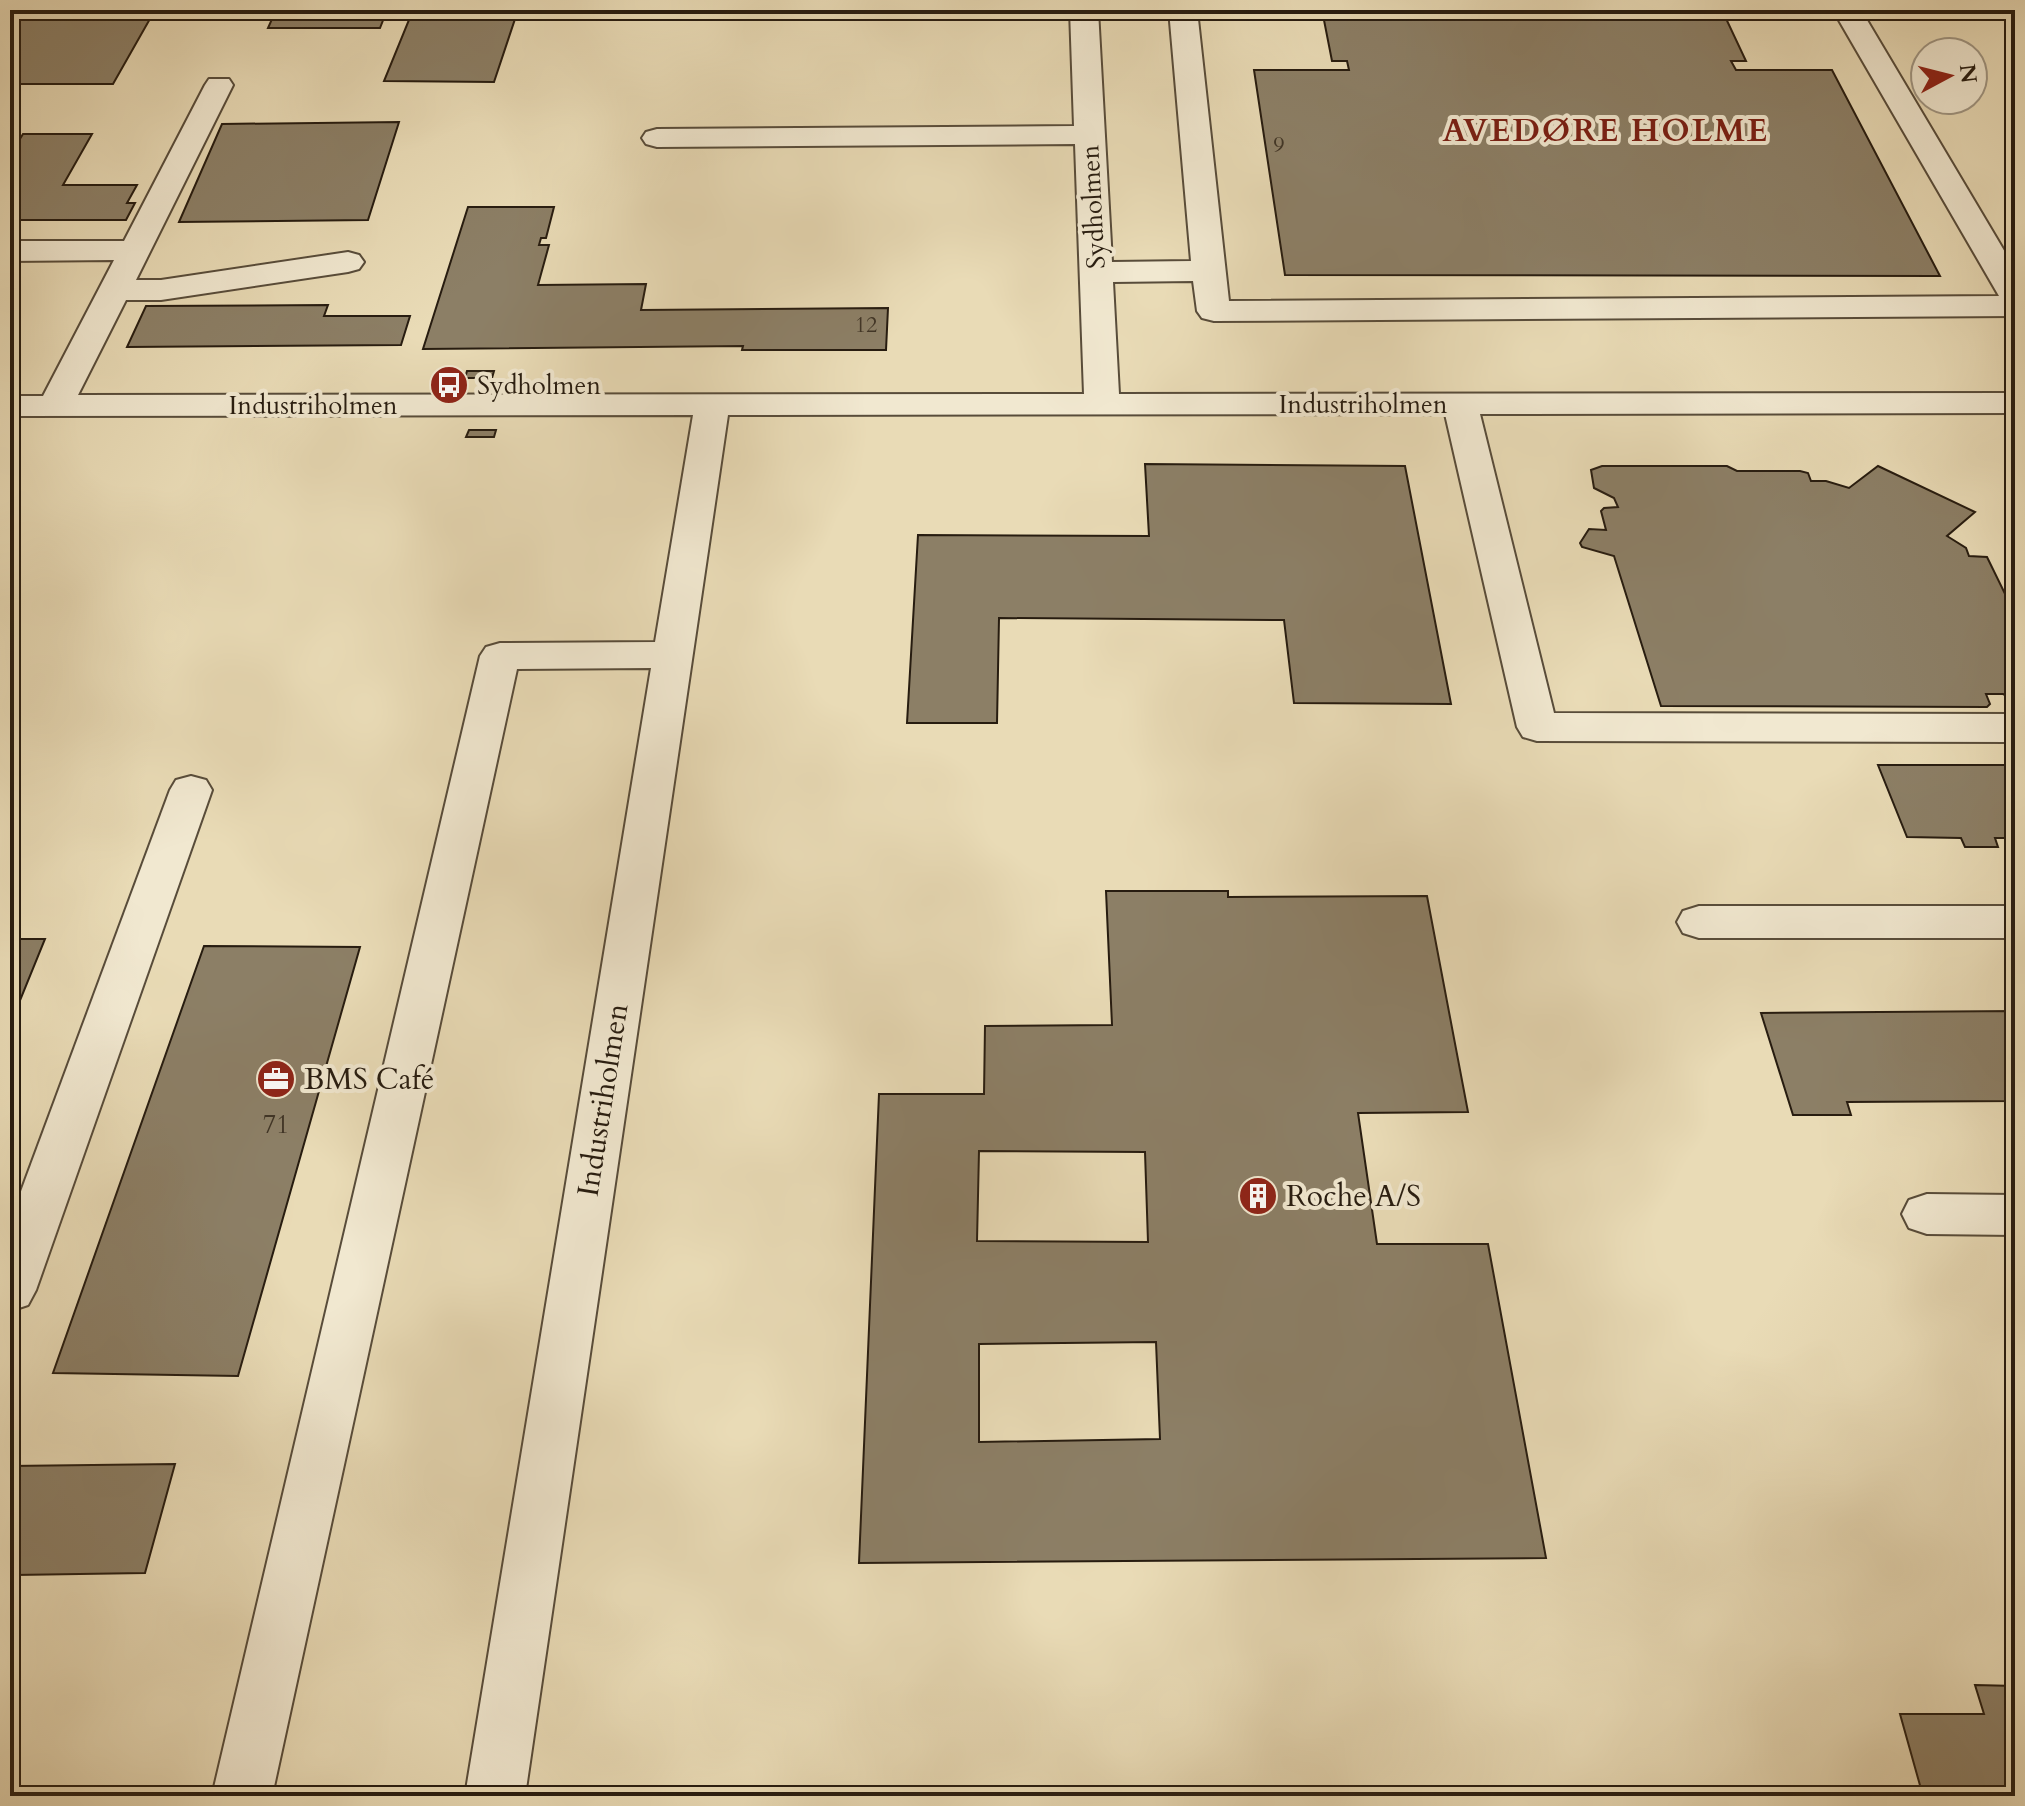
<svg xmlns="http://www.w3.org/2000/svg" width="2025" height="1806" viewBox="0 0 2025 1806" font-family="Cardo,serif">
	<style>
		.building { fill: #8c7f66; stroke: #271c10; stroke-width: 2; fill-rule: evenodd }
		.lines { fill: none; stroke-linecap: round; stroke-linejoin: round }
		.minor-casing { stroke: #584c3a; stroke-width: 4 }
		.minor { fill: #f1e8d0; fill-rule: evenodd }
		.labels { text-anchor: middle; dominant-baseline: central; stroke-width: 8; stroke-linejoin: round; paint-order: stroke }
		.far-number-label { font-size: 22px; fill: #403526 }
		.far-street-label { font-size: 26px; fill: #271c10; stroke: #f1e8d0 }
		.far-poi-label { font-size: 26px; fill: #271c10; stroke: #f1e8d0; text-anchor: start }
		.number-label { font-size: 26px; fill: #403526 }
		.poi-label { font-size: 30px; fill: #271c10; stroke: #f1e8d0; text-anchor: start }
		.street-label { font-size: 30px; fill: #271c10; stroke: #f1e8d0 }
		.far-district-label { font-size: 32px; font-weight: bold; letter-spacing: 2px; fill: #7a1f14; stroke: #f1e8d0 }
	</style>
	<rect width="100%" height="100%" fill="#e9dbb6"/>
	<filter id="stains"><feTurbulence type="fractalNoise" baseFrequency=".0025" numOctaves="4"/><feColorMatrix values="0 0 0 0 .2 0 0 0 0 .09 0 0 0 0 .02 0 0 0 .5 -.17"/></filter>
	<radialGradient id="worn" r=".72"><stop offset=".6" stop-color="#630" stop-opacity="0"/><stop offset="1" stop-color="#630" stop-opacity=".3"/></radialGradient>
	<g class="building">
		<path d="M10,10H155L113,84H10Z"/>
		<path d="M276,10H387L380,28H268Z"/>
		<path d="M413,10H518L494,82L384,81Z"/>
		<path d="M1322,10H1722L1746,61H1731L1736,70H1832L1940,276L1285,275L1254,70H1349L1347,61H1332Z"/>
		<path d="M399,122L368,220L179,222L222,124Z"/>
		<path d="M23,134H92L63,185H137L127,203H135L126,220H10V155Z"/>
		<path d="M468,207H554L546,238H541L539,245H549L538,285L646,284L641,310L888,308L886,350H742L743,346L423,349Z"/>
		<path d="M328,305L324,316H410L401,345L127,347L146,306Z"/>
		<path d="M467,371H494L492,378H465Z"/>
		<path d="M469,430H496L494,437H466Z"/>
		<path d="M1145,464L1405,466L1451,704L1294,703L1284,620L999,618L997,723H907L918,535L1149,536Z"/>
		<path d="M1602,466H1727L1737,471H1800L1808,473L1811,481H1826L1849,488L1878,466L1975,512L1947,536L1966,548L1969,556L1987,557L2009,602L2015,605V700L2003,694H1986L1990,704L1987,707L1661,706L1614,556L1582,547L1580,543L1589,529L1606,530L1601,511L1604,508L1618,507L1614,498L1594,488L1591,470Z"/>
		<path d="M1878,765H2015V838H1995L1998,847H1965L1961,838L1907,837Z"/>
		<path d="M1106,891H1228V897L1427,896L1468,1112L1358,1113L1377,1244H1488L1546,1558L859,1563L879,1094H984L985,1026L1112,1025ZM979,1151L1145,1152L1148,1242L977,1241ZM1156,1342L1160,1439L979,1442V1344Z"/>
		<path d="M10,939H45L10,1025Z"/>
		<path d="M204,946L360,947L238,1376L53,1373Z"/>
		<path d="M2015,1011V1101L1847,1102L1851,1115H1793L1761,1013Z"/>
		<path d="M175,1464L145,1573L14,1575L10,1588V1466Z"/>
		<path d="M1975,1685L2015,1686V1796H1923L1900,1714H1984Z"/>
	</g>
	<g class="lines">
		<g class="minor-casing">
			<g id="minor">
				<path d="M1070,10H1098L1112,262L1191,261L1169,10H1197L1229,301L1999,296L1833,10H1861L2015,269V316L1214,321L1202,318L1197,311L1193,281L1113,282L1119,394L2015,393V413L1480,414L1554,713L2015,714V742L1537,741L1523,737L1517,727L1445,414L728,415L525,1796H465L651,668L517,669L272,1796H212L480,656L486,647L500,643L655,642L693,415L10,416V396H43L114,260L10,261V241H124L205,85L209,79H229L233,85L136,280H161L348,252L359,255L364,262L359,269L348,272L161,300H126L78,395L1084,394L1075,144L657,147L646,144L642,138L646,132L657,129L1074,126Z"/>
				<path d="M191,776L206,780L212,790L36,1290L28,1305L10,1311V1221L170,790L176,780Z"/>
				<path d="M1699,906H2015V938H1699L1683,933L1677,922L1683,911Z"/>
				<path d="M1927,1194L2015,1195V1235L1927,1234L1909,1228L1902,1214L1909,1200Z"/>
			</g>
		</g>
		<use href="#minor" class="minor"/>
	</g>
	<defs>
		<g id="bus-disc" transform="scale(2)"><circle r="9.5" fill="#8f2418" stroke="#f1e8d0"/><path d="M-5-6H5V4H4V6H2V4H-2V6H-4V4H-5ZM-3.5-4V0h7V-4ZM-3.5 1.2v1.5H-2V1.2ZM2 1.2v1.5H3.5V1.2Z" fill="#fff"/></g>
		<g id="office-disc" transform="scale(2)"><circle r="9.5" fill="#8f2418" stroke="#f1e8d0"/><path d="M-6-3h4V-5.5h4V-3h4V5H-6ZM-1-4.5V-3h2v-1.5ZM-6 0V1H6V0Z" fill="#fff"/></g>
		<g id="building-disc" transform="scale(2)"><circle r="9.5" fill="#8f2418" stroke="#f1e8d0"/><path d="M-4-6H4V6H1V3H-1V6H-4ZM-2.5-4.3h1.7v1.8h-1.7ZM.8-4.3h1.7v1.8H.8ZM-2.5-1h1.7V.8h-1.7ZM.8-1h1.7V.8H.8Z" fill="#fff"/></g>
	</defs>
	<g fill-rule="evenodd">
		<use href="#bus-disc" x="449" y="385"/>
		<use href="#office-disc" x="276" y="1079"/>
		<use href="#building-disc" x="1258" y="1196"/>
	</g>
	<g class="labels">
		<g class="far-number-label">
			<text x="1279" y="145">9</text>
			<text x="866" y="325">12</text>
		</g>
		<g class="far-street-label">
			<text transform="translate(1093 207) rotate(-93)">Sydholmen</text>
			<text x="1363" y="404">Industriholmen</text>
			<text x="313" y="405">Industriholmen</text>
		</g>
		<g class="far-poi-label">
			<text x="477" y="385">Sydholmen</text>
		</g>
		<g class="number-label">
			<text x="276" y="1124">71</text>
		</g>
		<g class="poi-label">
			<text x="304" y="1079">BMS Café</text>
			<text x="1286" y="1196">Roche A/S</text>
		</g>
		<g class="street-label">
			<text transform="translate(603 1100) rotate(-81)">Industriholmen</text>
		</g>
		<g class="far-district-label">
			<text x="1606" y="131">AVEDØRE HOLME</text>
		</g>
	</g>
	<rect width="2025" height="1806" fill="none" stroke="#e9dbb6" stroke-width="40"/>
	<rect x="12" y="12" width="2001" height="1782" fill="none" stroke="#271c10" stroke-width="4"/>
	<rect x="20" y="20" width="1985" height="1766" fill="none" stroke="#271c10" stroke-width="2"/>
	<g transform="translate(1949 76) rotate(83)"><circle r="38" fill="#f1e8d0" stroke="#a09683" stroke-width="2"/>
	<path d="M0-6L14 30L0 20L-14 30Z" fill="#8f2418"/>
	<text y="-12" font-size="22" font-weight="bold" text-anchor="middle" fill="#271c10">N</text>
	</g>
	<rect width="100%" height="100%" filter="url(#stains)"/>
	<rect width="100%" height="100%" fill="url(#worn)"/>
</svg>
